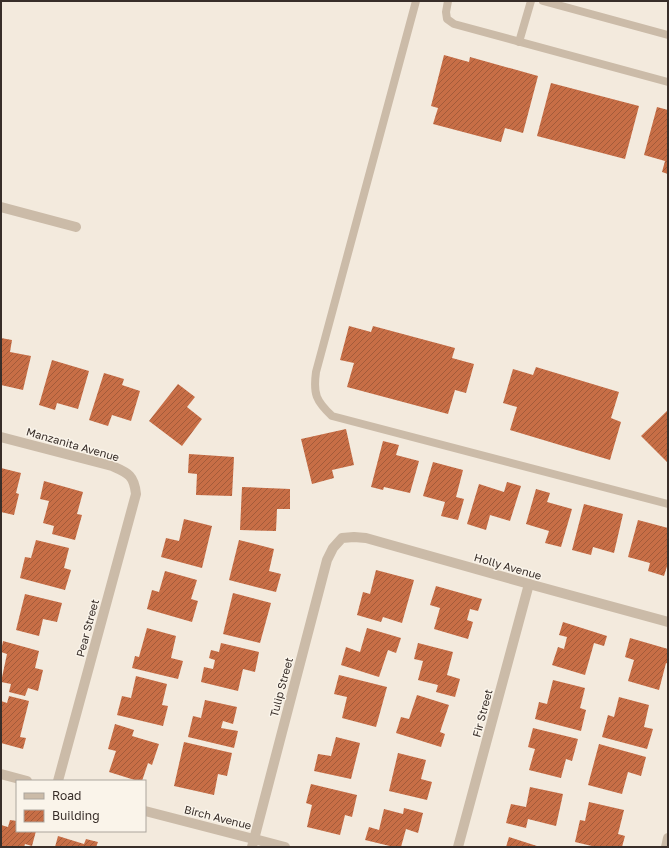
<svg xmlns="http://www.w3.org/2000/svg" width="669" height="848" viewBox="0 0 669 848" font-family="'Golos Text',sans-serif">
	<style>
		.building { fill: url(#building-hatch) }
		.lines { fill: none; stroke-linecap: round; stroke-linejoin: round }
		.lane { stroke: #cbbba8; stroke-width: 8 }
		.street { stroke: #cbbba8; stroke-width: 10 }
		.labels { text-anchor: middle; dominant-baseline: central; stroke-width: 3; stroke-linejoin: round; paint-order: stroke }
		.street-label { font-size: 11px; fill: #382e29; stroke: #faf4ea }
	</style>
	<defs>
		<pattern id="building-hatch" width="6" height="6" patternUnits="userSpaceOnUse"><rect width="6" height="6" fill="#c76e46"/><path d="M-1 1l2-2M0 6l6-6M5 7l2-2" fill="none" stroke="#a35b3a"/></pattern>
	</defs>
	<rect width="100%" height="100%" fill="#f3eadd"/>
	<g class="building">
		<path d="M444,55L469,62L470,57L538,76L523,133L505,128L501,142L433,124L438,108L431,106Z"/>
		<path d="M551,83L639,106L625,159L537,136Z"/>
		<path d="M657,107L668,110V174L662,172L665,161L644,155Z"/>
		<path d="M349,326L371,332L373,326L455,348L452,358L474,364L466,393L455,390L448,414L347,387L354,363L340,360Z"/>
		<path d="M1,338L12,340L10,352L31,356L23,390L1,385Z"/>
		<path d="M52,360L89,371L78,409L57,403L55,410L39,405Z"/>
		<path d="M536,367L619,392L611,418L621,422L610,460L510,430L517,407L503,403L513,369L533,375Z"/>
		<path d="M104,373L124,379L122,385L140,391L131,421L112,415L108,426L89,420Z"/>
		<path d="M178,384L195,397L187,407L202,419L182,446L149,421Z"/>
		<path d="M668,410V463L641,436Z"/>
		<path d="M346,429L354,465L332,470L334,478L312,484L301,439Z"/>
		<path d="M383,441L399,445L396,455L419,461L410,493L384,487L383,490L371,487Z"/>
		<path d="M189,454L234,457L232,496L196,495L197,474L188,473Z"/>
		<path d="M433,462L463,470L456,497L464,499L458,520L441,516L445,502L423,496Z"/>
		<path d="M1,468L21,473L16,493L19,494L14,515L1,512Z"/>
		<path d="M44,481L83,492L77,514L82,515L75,540L52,534L54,526L43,523L49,501L40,499Z"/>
		<path d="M507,482L521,486L510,521L490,515L486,530L467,524L479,484L504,492Z"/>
		<path d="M242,487L290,489V509H277L276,531L240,530Z"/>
		<path d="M536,489L550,493L547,502L572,509L561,547L545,543L549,531L526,524Z"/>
		<path d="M584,504L623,514L614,553L593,547L591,555L572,550Z"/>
		<path d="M184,519L212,526L202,568L161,557L166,538L179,541Z"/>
		<path d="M638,520L668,528V563L664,576L648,571L650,563L628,557Z"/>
		<path d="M36,540L69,548L64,568L71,570L65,590L20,578L25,557L31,558Z"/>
		<path d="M239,540L274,549L269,571L281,574L276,592L229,580Z"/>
		<path d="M376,570L414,580L402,623L383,617L381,622L357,615L363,592L370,594Z"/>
		<path d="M165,571L197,580L191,599L198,601L192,622L147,609L152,590L159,592Z"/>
		<path d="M436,586L482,599L478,611L470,609L467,620L473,622L468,639L434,629L440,608L430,605Z"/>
		<path d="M233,593L271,603L260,643L223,634Z"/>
		<path d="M25,594L62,603L57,622L43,619L39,636L16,630Z"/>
		<path d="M563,622L607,636L604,646L594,643L585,675L552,665L558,647L564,649L567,637L559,635Z"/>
		<path d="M147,628L176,636L171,658L183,661L178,679L132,668L135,656L139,657Z"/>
		<path d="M367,628L401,638L396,653L388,650L379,677L341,665L346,647L360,652Z"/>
		<path d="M630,638L668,649V664L666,663L659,690L628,681L634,660L625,657Z"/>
		<path d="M3,641L39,651L35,668L43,670L38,691L28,688L25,696L9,692L11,684L1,682L7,654L1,652Z"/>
		<path d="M221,643L259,652L255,672L243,669L238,691L201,682L204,667L213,669L215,660L209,658L211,650L219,652Z"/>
		<path d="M418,643L453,652L447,675L460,679L455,697L436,692L438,685L418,680L423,661L414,659Z"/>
		<path d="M339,675L387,687L376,727L342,718L347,697L334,694Z"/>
		<path d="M136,676L167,684L162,705L168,706L163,726L117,715L122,696L131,698Z"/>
		<path d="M553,680L585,688L580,708L586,710L581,731L535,719L539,702L547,704Z"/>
		<path d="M417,695L449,705L440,732L445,734L441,747L396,733L401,717L409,719Z"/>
		<path d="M9,696L29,701L20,737L26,738L23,749L1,743V701L7,703Z"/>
		<path d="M619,697L649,705L644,727L653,729L647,749L602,737L608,715L614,717Z"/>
		<path d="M205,700L237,707L233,724L223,721L221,728L238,731L234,748L188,737L193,716L201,718Z"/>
		<path d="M115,724L134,730L132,736L159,744L152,765L148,763L142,781H138L109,772L116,751L108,749Z"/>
		<path d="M533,728L578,739L572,761L566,759L561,778L529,770L535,749L528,747Z"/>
		<path d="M336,737L360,743L351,779L314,771L318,754L331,756Z"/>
		<path d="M184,742L232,753L227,776L218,774L214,795L174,786Z"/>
		<path d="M599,744L646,757L641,776L628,772L622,794L588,785Z"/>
		<path d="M398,753L426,760L421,779L432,782L427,800L389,791Z"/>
		<path d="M311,784L357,795L352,817L345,815L340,835L307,827L312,805L306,803Z"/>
		<path d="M530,787L563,794L556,826L528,819L526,828L506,823L511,804L526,807Z"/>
		<path d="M589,802L624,810L618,834L625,836L622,847H596L575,842L580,820L585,821Z"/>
		<path d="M404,808L423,813L418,833L406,829L401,847H394L365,840L369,827L379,830L384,809L403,814Z"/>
		<path d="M10,820L17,821V831H36L32,846L25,844L24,847H1V825L8,827Z"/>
		<path d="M58,836L84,844L86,839L98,842L96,847H55Z"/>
		<path d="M509,837L540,847H506Z"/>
	</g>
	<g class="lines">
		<g class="lane">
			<path d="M416,1L316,372C313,394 316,401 332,416L668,504"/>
			<path d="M448,1L446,12L447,19L454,24L668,82"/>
			<path d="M543,1L668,35"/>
			<path d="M519,42L531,1"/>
		</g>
		<g class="street">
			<path d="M1,207L76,227"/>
			<path d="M1,437L112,466C128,473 134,475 136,494L58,781"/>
			<path d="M1,774L27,781"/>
			<path d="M145,811L285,847"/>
			<path d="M252,847L327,560L333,548L342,538L354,537L366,538L529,584L668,622"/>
			<path d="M458,847L529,584"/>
			<path d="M666,847L668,838"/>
		</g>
	</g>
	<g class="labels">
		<g class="street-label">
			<text transform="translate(73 444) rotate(16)">Manzanita Avenue</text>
			<text transform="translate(508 566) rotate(16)">Holly Avenue</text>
			<text transform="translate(87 628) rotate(-75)">Pear Street</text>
			<text transform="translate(281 687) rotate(-75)">Tulip Street</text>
			<text transform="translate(482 713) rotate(-75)">Fir Street</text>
			<text transform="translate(218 817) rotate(14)">Birch Avenue</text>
		</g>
	</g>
	<rect width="669" height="848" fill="none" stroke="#382e29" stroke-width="4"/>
	<rect x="16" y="780" width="130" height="52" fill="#faf4ea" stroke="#aca59d"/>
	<rect x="24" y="793" width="20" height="6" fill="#cbbba8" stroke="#aca59d"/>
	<text x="52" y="800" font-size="12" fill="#382e29">Road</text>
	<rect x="24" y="810" width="20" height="12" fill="url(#building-hatch)" stroke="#aca59d"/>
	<text x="52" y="820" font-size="12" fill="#382e29">Building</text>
</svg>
